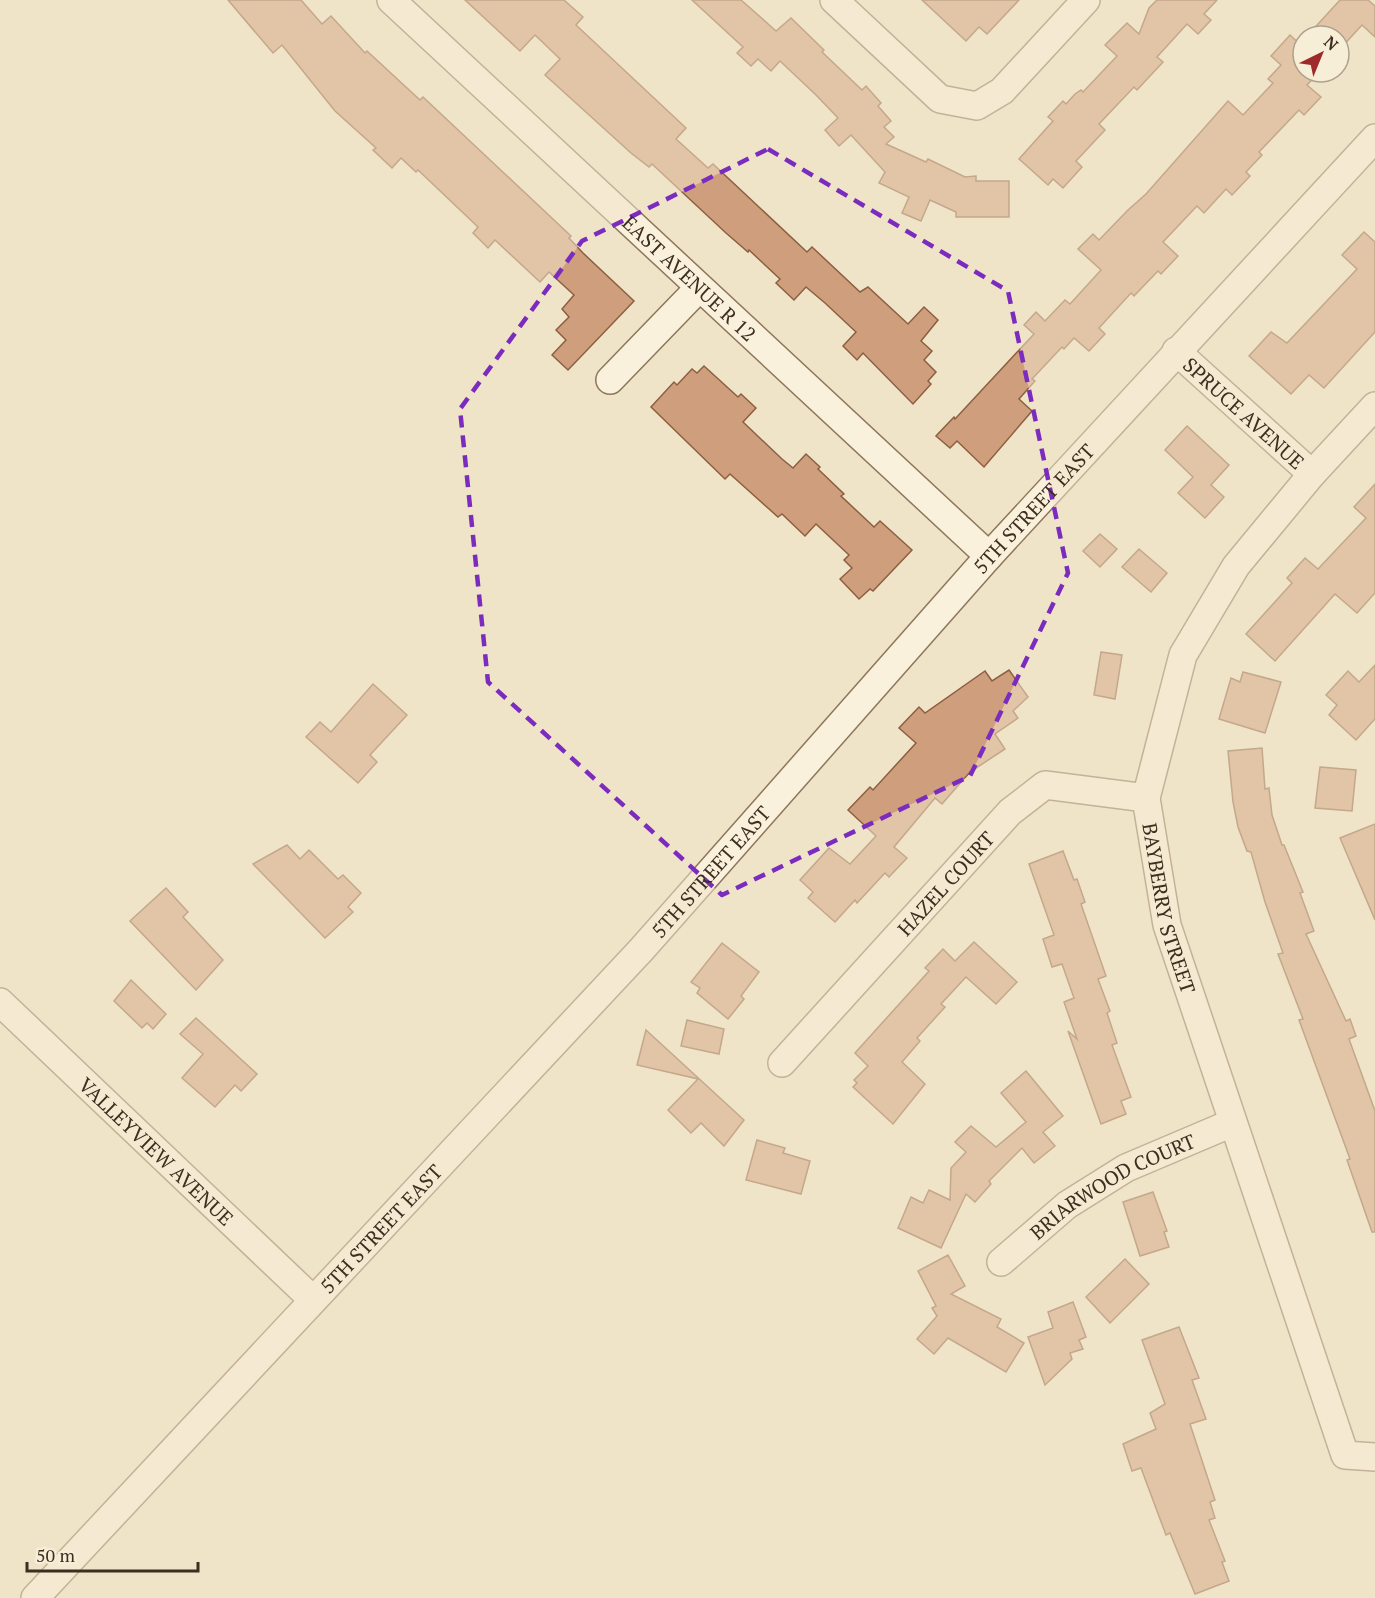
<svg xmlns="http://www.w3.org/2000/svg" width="1375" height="1598" viewBox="0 0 1375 1598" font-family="'PT Serif',serif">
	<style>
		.building { fill: #cf9f7d; stroke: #8d5f41; stroke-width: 1.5 }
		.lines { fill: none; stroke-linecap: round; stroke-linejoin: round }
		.minor-casing { stroke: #8d765c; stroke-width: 30 }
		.minor { stroke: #faf1dc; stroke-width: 27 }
		.marked { fill: none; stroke: #7b2cbf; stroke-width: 4.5; stroke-dasharray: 12 8; stroke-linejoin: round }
		.labels { text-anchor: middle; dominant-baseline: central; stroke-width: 4.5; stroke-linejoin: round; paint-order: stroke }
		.street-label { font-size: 20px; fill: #3d2e20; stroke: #f7eed8 }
	</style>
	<rect width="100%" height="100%" fill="#f0e4c8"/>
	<g class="building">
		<path d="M228,0H301L322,24L331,16L365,53L367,51L420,100L423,97L571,236L569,238L583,253L634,301L568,370L552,355L566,340L556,330L569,317L562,309L574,295L549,272L540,282L495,240L488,248L473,233L478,227L418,170L416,172L401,158L392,168L373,150L376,148L335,111L282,45L273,53Z"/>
		<path d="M465,0H564L583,17L576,25L686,128L676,139L708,168L713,164L807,252L812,247L860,292L868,287L908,324L924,307L938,320L921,341L932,351L924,360L936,372L928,381L931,384L913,404L863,353L857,360L843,346L856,332L825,303L806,287L794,300L776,283L780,279L749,250L748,252L726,233L652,164L649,167L631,153L545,75L560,59L535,35L520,51Z"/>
		<path d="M692,0H741L776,31L791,18L824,50L822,52L862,90L866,86L881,103L878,106L891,121L884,127L894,137L886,144L926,162L928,159L965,177L976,176V181H1009V217H956V212L930,200L921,221L902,213L909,197L879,183L885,172L851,135L839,146L825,130L838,118L816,95L780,61L771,71L758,59L751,66L737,53L743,47Z"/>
		<path d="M922,0H1019L987,34L979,27L966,41Z"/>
		<path d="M1157,0H1217L1204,14L1211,20L1198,34L1187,24L1157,57L1163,62L1137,90L1134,87L1099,124L1105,130L1076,161L1082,167L1063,188L1053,179L1048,185L1019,159L1053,121L1048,117L1063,101L1066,104L1075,94L1081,90L1083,92L1117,56L1105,45L1127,23L1139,34L1149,8Z"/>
		<path d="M1340,0H1368L1375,6V37L1362,25L1339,50V36H1307Z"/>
		<path d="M1290,35L1303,47V72H1319L1307,85L1321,97L1304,115L1299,110L1259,152L1262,155L1246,172L1250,176L1232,195L1226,189L1204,213L1197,206L1163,242L1178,256L1161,274L1158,271L1134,296L1131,293L1099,328L1105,334L1089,351L1074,338L1064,349L1062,347L1032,379L1035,381L1019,399L1032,411L984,467L957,441L950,448L936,436L954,417L955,419L1034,334L1024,325L1036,312L1045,321L1065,300L1070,304L1101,270L1078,249L1093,234L1099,240L1128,210L1146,194L1228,101L1243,115L1273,83L1268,79L1281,65L1271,56Z"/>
		<path d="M1364,232L1375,242V332L1324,388L1309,375L1291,394L1249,356L1271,332L1287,343L1357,269L1342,255Z"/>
		<path d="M704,366L738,397L741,394L756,408L743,422L782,459L793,468L806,454L820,467L818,469L844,494L841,496L874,527L880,521L912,550L873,591L870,589L859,599L840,579L852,568L844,560L849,555L816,524L805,536L782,514L778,517L730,474L725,479L651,407L674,382L677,385L692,369L697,373Z"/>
		<path d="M1187,426L1229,465L1211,485L1224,497L1205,518L1178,493L1193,477L1165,450Z"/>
		<path d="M1375,484V593L1357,613L1335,594L1275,661L1246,634L1292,583L1287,578L1305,558L1318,569L1366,518L1354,507Z"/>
		<path d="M1100,534L1117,549L1100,567L1083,551Z"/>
		<path d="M1139,549L1167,573L1151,592L1122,567Z"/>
		<path d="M1101,652L1122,655L1115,699L1094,695Z"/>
		<path d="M1375,665V719L1356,740L1329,715L1337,705L1326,695L1348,671L1359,682Z"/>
		<path d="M1009,670L1028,697L1013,711L1018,718L995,734L1005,749L970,772L942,804L935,798L894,847L907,858L889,877L885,873L857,903L855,900L835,922L808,898L813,892L800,880L829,848L850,864L876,836L848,810L870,787L873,790L916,743L899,728L919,707L925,713L985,671L992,681Z"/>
		<path d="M1243,672L1281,682L1265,733L1219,719L1231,678L1240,682Z"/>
		<path d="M373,684L407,715L370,755L377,762L358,783L306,737L320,722L331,732Z"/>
		<path d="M1262,748L1265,789L1269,788L1272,815L1282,845H1284L1303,892L1300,893L1314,931L1306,934L1346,1021L1350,1019L1356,1036L1349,1039L1375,1111V1232H1372L1347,1160L1350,1159L1299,1020L1303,1019L1278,954L1283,953L1265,902L1251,852L1247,851L1238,827L1233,802L1228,751Z"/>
		<path d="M1320,767L1356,770L1352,811L1315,808Z"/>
		<path d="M1375,824V920L1340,838Z"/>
		<path d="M287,845L300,859L309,850L338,879L343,875L361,893L348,907L353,912L325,938L253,864Z"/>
		<path d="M1063,851L1074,880L1077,879L1085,902L1081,904L1106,976L1098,979L1110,1011L1107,1013L1117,1043L1112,1045L1131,1097L1121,1101L1126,1114L1101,1124L1068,1031L1077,1039L1064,1002L1074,998L1062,964L1052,967L1043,939L1054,935L1029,864Z"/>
		<path d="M166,888L188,912L183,917L223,960L196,990L130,921Z"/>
		<path d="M974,942L1017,982L996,1004L966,977L941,1004L945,1007L917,1038L920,1041L902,1062L925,1084L893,1124L853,1087L857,1083L854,1080L868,1066L855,1053L929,971L925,968L943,949L955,961Z"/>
		<path d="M722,943L759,972L741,996L744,999L728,1019L697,993L700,988L691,982Z"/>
		<path d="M131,980L166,1014L153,1029L147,1023L142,1028L114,1001Z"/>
		<path d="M196,1018L257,1074L241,1091L235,1085L215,1107L182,1078L203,1054L180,1034Z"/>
		<path d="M687,1020L724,1029L719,1054L681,1046Z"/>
		<path d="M646,1030L744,1120L724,1146L701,1123L691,1133L668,1110L698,1079L637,1065Z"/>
		<path d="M1026,1071L1063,1116L1043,1132L1055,1146L1034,1163L1022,1148L989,1181L991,1184L975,1202L966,1194L941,1248L898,1228L911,1197L923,1203L929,1190L950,1200L951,1168L966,1152L955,1142L971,1126L996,1147L1026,1122L1001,1093Z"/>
		<path d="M757,1140L785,1148L783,1153L810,1161L801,1194L746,1180Z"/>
		<path d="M1153,1192L1167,1231L1164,1232L1169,1247L1140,1256L1123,1202Z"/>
		<path d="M948,1255L965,1286L951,1294L1001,1319L997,1327L1024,1343L1006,1372L948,1338L934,1354L917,1339L937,1316L932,1308L936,1306L918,1271Z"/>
		<path d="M1125,1259L1149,1284L1110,1323L1086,1297Z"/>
		<path d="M1073,1302L1086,1337L1079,1340L1083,1349L1070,1353L1072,1359L1045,1385L1028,1337L1053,1328L1048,1312Z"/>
		<path d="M1179,1327L1199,1378L1192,1380L1206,1419L1190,1424L1215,1500L1210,1502L1215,1518L1209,1520L1225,1561L1222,1562L1229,1581L1195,1594L1170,1533L1166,1535L1141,1468L1132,1471L1123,1444L1156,1429L1150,1413L1165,1404L1142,1340Z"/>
	</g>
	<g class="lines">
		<g class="minor-casing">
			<g id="minor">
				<path id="s1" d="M391,0L989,556"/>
				<path d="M834,0L940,99L977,106L1002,91L1086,0"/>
				<path id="s2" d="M1176,351L1312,474"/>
				<path d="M610,380L698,289"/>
				<path id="s3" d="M1375,406L1312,474L1236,566L1183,655L1146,798L1167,925L1345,1455L1375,1457"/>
				<path id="s4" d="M0,1002L312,1299"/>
				<path id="s5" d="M782,1063L1010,812L1045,785L1146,798"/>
				<path id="s6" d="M1001,1262L1067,1205L1126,1168L1232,1123"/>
				<path id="s7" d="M35,1598L642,949L989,556L1375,138"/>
			</g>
		</g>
		<use href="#minor" class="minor"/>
	</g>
	<path d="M0 0H1375V1598H0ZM768,149L1008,291L1068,573L970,776L722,895L488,682L460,409L582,241Z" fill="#f0e4c8" fill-opacity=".55" fill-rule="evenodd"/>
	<path class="marked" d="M768,149L1008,291L1068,573L970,776L722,895L488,682L460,409L582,241Z"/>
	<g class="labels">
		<g class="street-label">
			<text stroke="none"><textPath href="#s1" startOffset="408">EAST AVENUE R 12</textPath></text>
			<text stroke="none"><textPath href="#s2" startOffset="92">SPRUCE AVENUE</textPath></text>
			<text stroke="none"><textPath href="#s7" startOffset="1478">5TH STREET EAST</textPath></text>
			<text stroke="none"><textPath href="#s7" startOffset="992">5TH STREET EAST</textPath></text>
			<text stroke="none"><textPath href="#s5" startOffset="243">HAZEL COURT</textPath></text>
			<text stroke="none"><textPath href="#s3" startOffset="576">BAYBERRY STREET</textPath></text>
			<text stroke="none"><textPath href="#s4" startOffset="216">VALLEYVIEW AVENUE</textPath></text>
			<text stroke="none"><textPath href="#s6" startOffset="136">BRIARWOOD COURT</textPath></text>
			<text stroke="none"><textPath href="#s7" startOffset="506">5TH STREET EAST</textPath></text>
		</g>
	</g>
	<g transform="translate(1321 54) rotate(43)"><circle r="28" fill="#f7eed8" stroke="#ada18e" stroke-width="1.5"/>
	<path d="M0-4.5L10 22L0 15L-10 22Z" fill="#9e2a2b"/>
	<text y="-9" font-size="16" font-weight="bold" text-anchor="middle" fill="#3d2e20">N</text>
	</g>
	<path d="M27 1562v9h171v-9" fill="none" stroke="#3d2e20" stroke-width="3"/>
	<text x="36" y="1562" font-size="18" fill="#3d2e20" stroke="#f7eed8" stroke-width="4.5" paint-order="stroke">50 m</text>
</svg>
